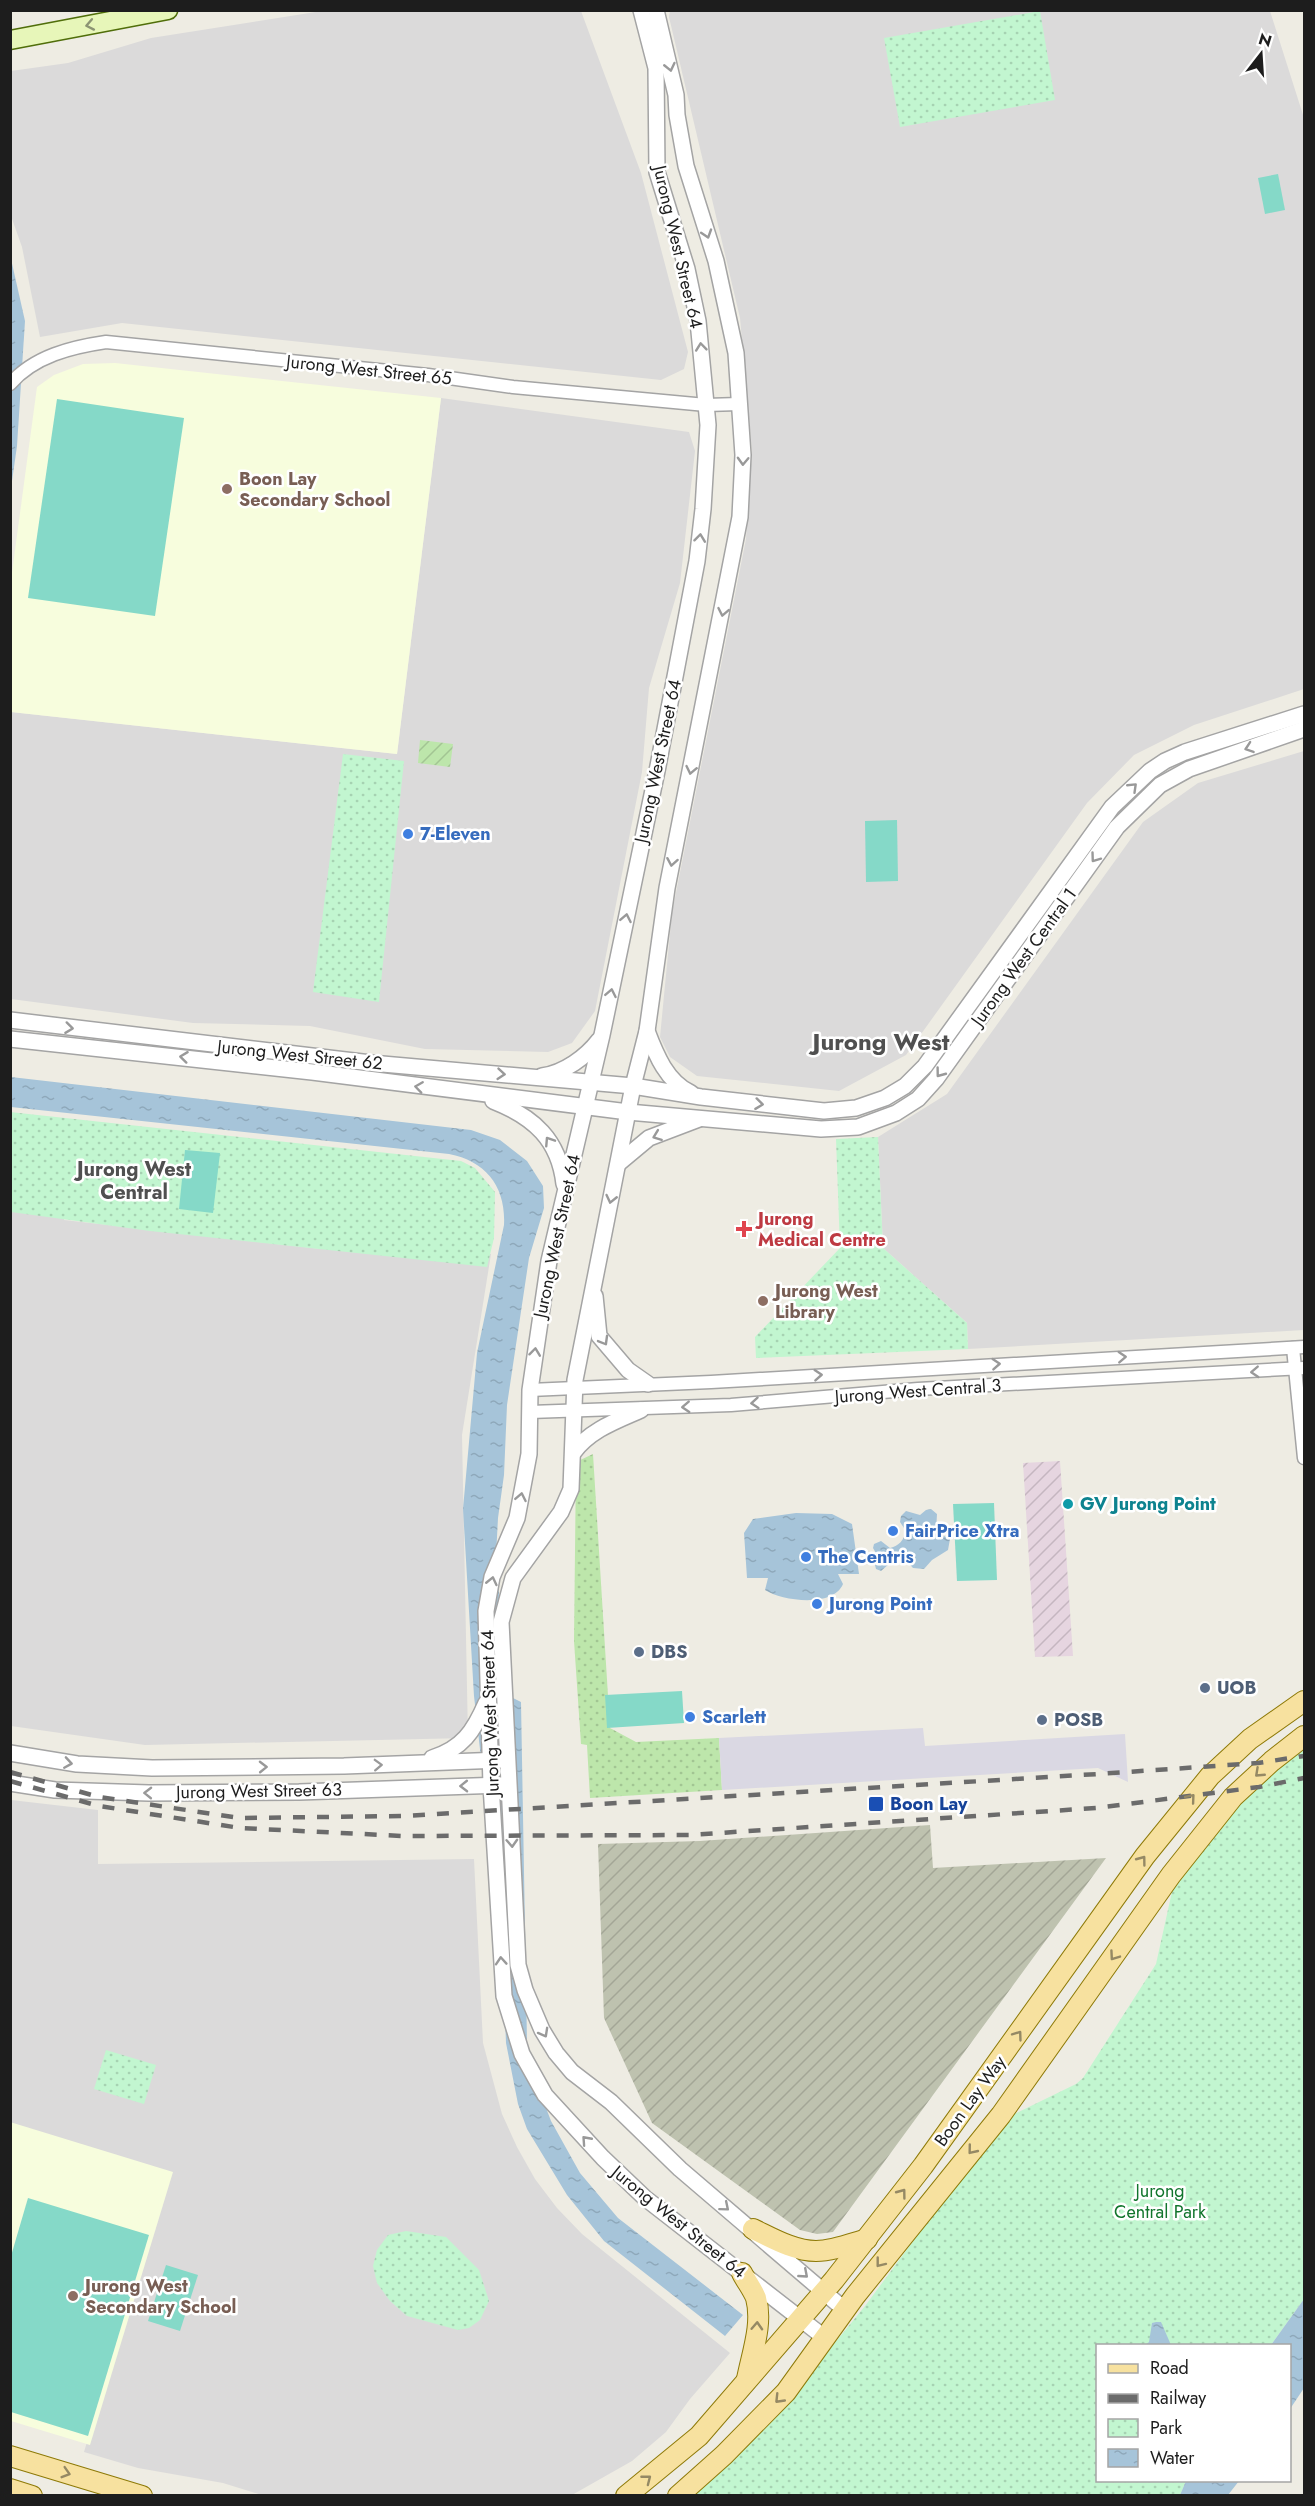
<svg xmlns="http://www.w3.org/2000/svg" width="1315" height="2506" viewBox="0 0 1315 2506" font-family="Jost,sans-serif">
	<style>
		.residential { fill: #dbdada }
		.industrial { fill: url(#industrial-furrows) }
		.education { fill: #f7fddd }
		.construction { fill: url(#construction-furrows) }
		.grass { fill: url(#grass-dots) }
		.park { fill: url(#park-dots) }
		.garden { fill: url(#garden-furrows) }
		.pitch { fill: #85d9c8 }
		.plaza { fill: #dad8e3 }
		.water { fill: url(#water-ripples) }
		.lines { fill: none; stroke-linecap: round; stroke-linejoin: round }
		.minor-casing { stroke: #a4a4a4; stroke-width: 15 }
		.tertiary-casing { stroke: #a4a4a4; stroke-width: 18 }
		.secondary-casing { stroke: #506e0a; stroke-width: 21 }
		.primary-casing { stroke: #8e7a08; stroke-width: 22 }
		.minor { stroke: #fff; stroke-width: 12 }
		.tertiary { stroke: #fff; stroke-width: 15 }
		.secondary { stroke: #e7f6b9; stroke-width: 18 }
		.primary { stroke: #f7e19f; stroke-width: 20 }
		.rail { stroke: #6b6b6b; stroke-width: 4.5; stroke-dasharray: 12 12; stroke-linecap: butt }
		.oneway { stroke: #8c9473 }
		.oneway2 { stroke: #999 }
		.oneway3 { stroke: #958964 }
		.education-dot { fill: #8d6e63; stroke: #fff; stroke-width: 2 }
		.shop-dot { fill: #3f7fe0; stroke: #fff; stroke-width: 2 }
		.health-dot { fill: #e0444e; stroke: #fff; stroke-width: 2 }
		.culture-dot { fill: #0f9aa8; stroke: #fff; stroke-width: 2 }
		.service-dot { fill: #5c6f8a; stroke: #fff; stroke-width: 2 }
		.transit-dot { fill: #1a4fb4; stroke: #fff; stroke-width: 2 }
		.labels { text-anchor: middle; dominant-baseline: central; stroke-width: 5; stroke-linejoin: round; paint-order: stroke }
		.street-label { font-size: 18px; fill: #1d1d1d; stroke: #fff }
		.education-label { font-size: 18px; font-weight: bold; fill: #785e54; stroke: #fff; text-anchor: start }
		.shop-label { font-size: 18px; font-weight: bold; fill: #366cbe; stroke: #fff; text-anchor: start }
		.health-label { font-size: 18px; font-weight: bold; fill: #be3a42; stroke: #fff; text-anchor: start }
		.culture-label { font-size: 18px; font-weight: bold; fill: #0d838f; stroke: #fff; text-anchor: start }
		.service-label { font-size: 18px; font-weight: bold; fill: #4e5e75; stroke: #fff; text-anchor: start }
		.transit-label { font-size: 18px; font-weight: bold; fill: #164399; stroke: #fff; text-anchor: start }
		.park-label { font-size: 18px; fill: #11752c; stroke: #fff }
		.neighbourhood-label { font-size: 20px; font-weight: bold; fill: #505050; stroke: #fff }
		.district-label { font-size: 24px; font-weight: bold; fill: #505050; stroke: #fff }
	</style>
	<defs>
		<pattern id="industrial-furrows" width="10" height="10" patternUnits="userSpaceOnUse" patternTransform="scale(1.5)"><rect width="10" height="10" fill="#e6d5e0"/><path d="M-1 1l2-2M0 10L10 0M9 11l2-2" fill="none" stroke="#c5b6c0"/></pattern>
		<pattern id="construction-furrows" width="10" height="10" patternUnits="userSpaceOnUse" patternTransform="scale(1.5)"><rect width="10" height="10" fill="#bec2af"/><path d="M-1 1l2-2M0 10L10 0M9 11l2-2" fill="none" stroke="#a3a696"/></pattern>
		<pattern id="grass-dots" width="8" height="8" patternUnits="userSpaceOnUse" patternTransform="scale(1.5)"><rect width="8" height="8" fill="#bde6ab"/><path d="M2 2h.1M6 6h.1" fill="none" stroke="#a2c593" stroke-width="1.8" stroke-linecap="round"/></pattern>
		<pattern id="park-dots" width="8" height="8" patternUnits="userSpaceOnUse" patternTransform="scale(1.5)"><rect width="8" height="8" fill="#c2f6d0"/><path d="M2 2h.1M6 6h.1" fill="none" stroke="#a6d2b2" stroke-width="1.8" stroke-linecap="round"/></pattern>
		<pattern id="garden-furrows" width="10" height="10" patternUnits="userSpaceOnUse" patternTransform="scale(1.5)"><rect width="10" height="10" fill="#bde6ab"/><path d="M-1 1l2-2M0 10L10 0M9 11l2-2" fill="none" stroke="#a2c593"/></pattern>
		<pattern id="water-ripples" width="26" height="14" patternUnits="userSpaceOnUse" patternTransform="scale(1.5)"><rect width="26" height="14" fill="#a6c4d9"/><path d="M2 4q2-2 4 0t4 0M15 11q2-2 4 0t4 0" fill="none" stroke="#8ea8ba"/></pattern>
	</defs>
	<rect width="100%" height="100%" fill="#eeece3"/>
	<g class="residential">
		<path d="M322,11H581L641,173L688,352L684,369L661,380L122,323L40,337L22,247L11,216V71L68,63L151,38Z"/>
		<path d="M670,11H1270L1304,118V689L1194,725L1134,755L1087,803L906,1055L839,1091L697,1076L670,1057L660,1037L672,913L746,539L752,451L740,318L669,17Z"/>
		<path d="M441,398L689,432L695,451L680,583L649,688L642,772L595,1011L572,1043L548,1052L425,1049L310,1026L193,1023L11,999V712L397,754Z"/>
		<path d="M1304,751V1330L968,1349L967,1323L883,1248L878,1137L947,1094L1143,822L1198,783Z"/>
		<path d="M11,1199L65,1206L64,1220L321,1249L323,1235L491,1254L462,1435L468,1738L145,1745L11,1726Z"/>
		<path d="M11,1800L98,1810V1864L474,1859L483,2043L502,2114L517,2147L535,2179L557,2208L582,2234L730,2353L690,2399L666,2432L632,2461L572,2495H262L223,2483L138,2468L84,2452L169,2173L11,2124Z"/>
	</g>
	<path class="industrial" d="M1060,1461L1073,1656L1035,1657L1023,1463Z"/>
	<g class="education">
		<path d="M115,363L441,398L397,754L11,712V580L37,387L54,375L83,364Z"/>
		<path d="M10,2122L173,2172L90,2445L11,2421Z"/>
	</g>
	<path class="construction" d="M930,1825L933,1868L1106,1858L833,2232L817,2234L800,2230L652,2123L604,2018L598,1844L700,1841Z"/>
	<path class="grass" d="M593,1454L610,1728L636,1742L719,1738L722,1790L590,1798L587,1745L581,1744L574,1641L576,1462Z"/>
	<g class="park">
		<path d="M1040,11L1055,100L900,127L884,38Z"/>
		<path d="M343,754L404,761L379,1002L313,992Z"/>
		<path d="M10,1112L461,1161L475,1168L495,1192L494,1238L487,1267L150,1231L11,1212Z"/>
		<path d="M878,1137L883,1248L967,1323L968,1349L756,1358L755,1337L840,1248L836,1139Z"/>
		<path d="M1304,1740V2299L1271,2345L1098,2346V2480L1186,2481L1180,2495L692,2496L789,2399L865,2306L1004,2119L1076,2084L1083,2078L1156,1964L1175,1878L1236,1799Z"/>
		<path d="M106,2050L156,2065L144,2104L94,2089Z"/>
		<path d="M406,2231L446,2237L479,2270L489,2301L480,2320L469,2328L458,2330L407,2316L390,2301L377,2283L373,2266L377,2250L388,2235Z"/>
	</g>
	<path class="garden" d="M420,740L453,744L450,767L418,763Z"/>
	<g class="pitch">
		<path d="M1278,174L1285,210L1265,214L1258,178Z"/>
		<path d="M57,399L184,418L155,616L28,598Z"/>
		<path d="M897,820L898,881L866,882L865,821Z"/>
		<path d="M185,1150L220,1153L213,1213L179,1209Z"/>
		<path d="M994,1503L997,1580L957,1581L953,1504Z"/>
		<path d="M682,1691L684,1723L607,1728L605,1695Z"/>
		<path d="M28,2198L149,2235L88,2436L11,2412V2256Z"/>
		<path d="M166,2265L198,2275L180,2331L148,2321Z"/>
	</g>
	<path class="plaza" d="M923,1728L925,1746L1125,1734L1128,1782L1098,1768L722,1790L719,1738Z"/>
	<g class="water">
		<path d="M11,259L25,321L17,446L11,488Z"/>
		<path d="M11,1077L471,1130L500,1140L527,1161L543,1186L544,1208L529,1258L507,1405L504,1475L498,1518L496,1556L507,1695L521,1702L527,2042L537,2084L551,2121L580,2173L618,2218L743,2315L725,2336L604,2241L567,2195L527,2129L518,2104L506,2043L504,1991L492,1856L474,1696L463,1509L477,1353L504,1225C506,1187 486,1161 449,1154L11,1107Z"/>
		<path d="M931,1509L937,1514L936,1532L950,1539L948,1550L932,1560L924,1569L913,1568L905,1559L897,1557L881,1571L876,1569L874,1561L877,1555L873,1548L874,1544L881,1541L890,1548C899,1546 904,1540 906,1531L900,1522L901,1516L906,1511L920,1515L926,1510Z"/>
		<path d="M796,1513L832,1514L852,1524L859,1574H838L843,1584C833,1608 782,1601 765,1590L768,1578H747L744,1533L753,1519Z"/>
		<path d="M1304,2299V2388L1290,2409V2346L1271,2345Z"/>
		<path d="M1156,2322H1161L1171,2345H1145L1149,2342L1152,2323Z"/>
		<path d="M1186,2481V2480L1239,2481L1228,2495H1180Z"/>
	</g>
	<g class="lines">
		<g class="minor-casing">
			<g id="minor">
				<path d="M10,384C34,356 72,347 106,342L428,375L513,387L706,405L739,404"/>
				<path d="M1293,1348L1304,1458"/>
				<path d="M530,1390L711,1382L1304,1347"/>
				<path d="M530,1412L731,1405L918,1389L1304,1368"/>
			</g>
		</g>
		<g class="tertiary-casing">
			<g id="tertiary">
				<path d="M641,10L656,68L657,172L687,269L698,321L708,425L703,509L697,561L658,766L602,1035L549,1261L530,1390L529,1454L517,1518L492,1577L486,1611L491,1785L504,1996L522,2054L545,2095L603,2158L645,2198L825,2338"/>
				<path d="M656,10L676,95L677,115L686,166L716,261L736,353L743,455L740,517L667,888L647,1031L633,1086L575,1380L571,1489L561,1512L513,1578L501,1622L518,1965L525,1990L542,2030L556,2053L572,2072L611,2102L680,2169L845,2310"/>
				<path d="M10,1020L371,1063L633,1086L701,1097L824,1111L856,1108L885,1098L905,1086L925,1066L1112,807L1150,771L1165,761L1185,752L1304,714"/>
				<path d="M647,1031C656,1055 667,1082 691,1093"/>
				<path d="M10,1039L312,1072L628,1112L821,1129L858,1127L896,1113L918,1099L936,1079L1117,827L1160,785L1189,769L1304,729"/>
				<path d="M542,1076C564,1073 586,1057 599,1040"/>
				<path d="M493,1101C534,1117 559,1140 564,1184"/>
				<path d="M619,1163L649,1138L699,1119"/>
				<path d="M595,1296L599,1336L628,1370L648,1384"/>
				<path d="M573,1453C590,1430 616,1421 641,1410"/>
				<path d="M10,1753L77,1764L152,1768L344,1766L501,1760"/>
				<path d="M432,1758C462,1749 474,1731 486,1703"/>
				<path d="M10,1783L55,1790L149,1793L299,1792L502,1785"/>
			</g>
		</g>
		<g class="secondary-casing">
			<path id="secondary" d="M10,40L168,10"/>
		</g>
		<g class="primary-casing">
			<g id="primary">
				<path d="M753,2229C772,2238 794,2251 816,2251C833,2251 850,2244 867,2239"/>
				<path d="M742,2273C746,2281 753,2290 756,2298C763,2324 752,2353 747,2379"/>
				<path d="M10,2456L142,2496"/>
				<path d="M10,2489L32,2496"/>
				<path d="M626,2496L699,2436L834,2280L923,2166L1145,1856L1210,1776L1250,1739L1304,1701"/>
				<path d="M678,2496L724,2455L786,2392L855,2296L1001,2115L1171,1875L1233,1797L1272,1761L1304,1736"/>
			</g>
		</g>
		<use href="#minor" class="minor"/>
		<use href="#tertiary" class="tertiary"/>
		<use href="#secondary" class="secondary"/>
		<use href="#primary" class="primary"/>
		<g class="rail">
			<path d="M10,1772L99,1797L240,1818L403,1816L1098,1774L1258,1763L1304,1756"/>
			<path d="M10,1781L99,1806L240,1828L403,1836L689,1835L1096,1808L1259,1787L1304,1778"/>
		</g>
	</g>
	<defs><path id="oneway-chevron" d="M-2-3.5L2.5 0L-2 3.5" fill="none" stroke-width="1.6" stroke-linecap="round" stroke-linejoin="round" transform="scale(1.5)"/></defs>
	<use class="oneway" href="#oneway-chevron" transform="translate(90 25) rotate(169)"/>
	<g class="oneway2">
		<use href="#oneway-chevron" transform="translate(670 67) rotate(77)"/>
		<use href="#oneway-chevron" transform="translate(707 234) rotate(72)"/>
		<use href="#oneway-chevron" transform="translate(701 347) rotate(-96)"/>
		<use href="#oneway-chevron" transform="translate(743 461) rotate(92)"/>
		<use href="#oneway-chevron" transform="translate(700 538) rotate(-83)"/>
		<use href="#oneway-chevron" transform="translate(723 612) rotate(101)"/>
		<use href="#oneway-chevron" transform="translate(1249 748) rotate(161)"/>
		<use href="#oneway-chevron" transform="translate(691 770) rotate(102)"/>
		<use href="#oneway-chevron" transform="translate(1133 787) rotate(-44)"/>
		<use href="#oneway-chevron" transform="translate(1095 858) rotate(126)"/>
		<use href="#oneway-chevron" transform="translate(672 862) rotate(100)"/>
		<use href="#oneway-chevron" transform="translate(626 918) rotate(-79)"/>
		<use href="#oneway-chevron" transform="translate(611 993) rotate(-79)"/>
		<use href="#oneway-chevron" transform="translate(69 1028) rotate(7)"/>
		<use href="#oneway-chevron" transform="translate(184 1057) rotate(-173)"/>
		<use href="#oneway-chevron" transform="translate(940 1073) rotate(127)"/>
		<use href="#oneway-chevron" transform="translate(501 1074) rotate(5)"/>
		<use href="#oneway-chevron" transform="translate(419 1087) rotate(-172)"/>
		<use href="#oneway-chevron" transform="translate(759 1104) rotate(7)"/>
		<use href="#oneway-chevron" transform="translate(657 1136) rotate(159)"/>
		<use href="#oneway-chevron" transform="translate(549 1141) rotate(-123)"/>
		<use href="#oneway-chevron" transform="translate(611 1199) rotate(103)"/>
		<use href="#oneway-chevron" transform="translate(604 1341) rotate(60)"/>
		<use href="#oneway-chevron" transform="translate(535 1352) rotate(-83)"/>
		<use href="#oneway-chevron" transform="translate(1122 1357) rotate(-3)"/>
		<use href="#oneway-chevron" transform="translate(996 1364) rotate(-4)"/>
		<use href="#oneway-chevron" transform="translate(1255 1372) rotate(177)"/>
		<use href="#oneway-chevron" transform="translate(818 1375) rotate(-4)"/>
		<use href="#oneway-chevron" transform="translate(755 1403) rotate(175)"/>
		<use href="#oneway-chevron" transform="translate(686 1407) rotate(177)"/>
		<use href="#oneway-chevron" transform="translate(521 1497) rotate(-79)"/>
		<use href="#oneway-chevron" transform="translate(492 1581) rotate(-77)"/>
		<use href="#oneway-chevron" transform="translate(68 1763) rotate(9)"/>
		<use href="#oneway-chevron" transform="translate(378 1765) rotate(-2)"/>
		<use href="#oneway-chevron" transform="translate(263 1767) rotate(-1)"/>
		<use href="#oneway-chevron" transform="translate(464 1786) rotate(179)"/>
		<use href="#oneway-chevron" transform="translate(148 1793) rotate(-179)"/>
		<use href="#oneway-chevron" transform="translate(512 1843) rotate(87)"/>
		<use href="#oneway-chevron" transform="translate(501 1961) rotate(-94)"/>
		<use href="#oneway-chevron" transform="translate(544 2033) rotate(61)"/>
		<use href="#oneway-chevron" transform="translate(586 2140) rotate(-132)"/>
		<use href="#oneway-chevron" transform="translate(725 2207) rotate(40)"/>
		<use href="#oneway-chevron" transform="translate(804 2274) rotate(41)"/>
	</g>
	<g class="oneway3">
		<use href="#oneway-chevron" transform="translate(1259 1773) rotate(137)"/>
		<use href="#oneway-chevron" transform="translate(1191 1798) rotate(-50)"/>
		<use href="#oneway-chevron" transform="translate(1142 1860) rotate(-53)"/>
		<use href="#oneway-chevron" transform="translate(1114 1956) rotate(125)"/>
		<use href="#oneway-chevron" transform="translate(1018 2035) rotate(-54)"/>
		<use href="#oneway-chevron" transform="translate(972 2150) rotate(129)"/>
		<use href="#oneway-chevron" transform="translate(902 2193) rotate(-53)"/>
		<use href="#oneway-chevron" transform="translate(880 2263) rotate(128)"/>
		<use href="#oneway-chevron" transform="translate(757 2326) rotate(-87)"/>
		<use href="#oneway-chevron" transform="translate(779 2399) rotate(134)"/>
		<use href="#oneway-chevron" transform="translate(66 2473) rotate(17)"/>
		<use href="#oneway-chevron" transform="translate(647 2479) rotate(-38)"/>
	</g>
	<g class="education-dot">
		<circle cx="227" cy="489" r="6"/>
		<circle cx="763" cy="1301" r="6"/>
		<circle cx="73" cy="2296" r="6"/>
	</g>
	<g class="shop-dot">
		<circle cx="408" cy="834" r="6"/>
		<circle cx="893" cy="1531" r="6"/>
		<circle cx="806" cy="1557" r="6"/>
		<circle cx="817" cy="1604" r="6"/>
		<circle cx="690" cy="1717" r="6"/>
	</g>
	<path class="health-dot" d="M741 1220h6v6h6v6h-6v6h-6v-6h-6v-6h6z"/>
	<circle class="culture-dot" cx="1068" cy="1504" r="6"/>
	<g class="service-dot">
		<circle cx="639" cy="1652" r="6"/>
		<circle cx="1205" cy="1688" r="6"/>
		<circle cx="1042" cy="1720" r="6"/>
	</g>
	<rect class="transit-dot" x="868" y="1796" width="16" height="16" rx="3"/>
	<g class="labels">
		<g class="street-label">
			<text transform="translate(678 247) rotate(77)">Jurong West Street 64</text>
			<text transform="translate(369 370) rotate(6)">Jurong West Street 65</text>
			<text transform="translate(658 761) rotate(-78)">Jurong West Street 64</text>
			<text transform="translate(1024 957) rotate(-54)">Jurong West Central 1</text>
			<text transform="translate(300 1055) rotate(6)">Jurong West Street 62</text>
			<text transform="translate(557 1236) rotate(-78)">Jurong West Street 64</text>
			<text transform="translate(918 1391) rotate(-4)">Jurong West Central 3</text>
			<text transform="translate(490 1713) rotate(-92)">Jurong West Street 64</text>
			<text transform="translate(259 1791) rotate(-1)">Jurong West Street 63</text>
			<text transform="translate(970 2101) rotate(-54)">Boon Lay Way</text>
			<text transform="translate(679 2222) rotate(39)">Jurong West Street 64</text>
		</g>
		<g class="education-label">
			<text x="239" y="479">Boon Lay<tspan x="239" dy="21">Secondary School</tspan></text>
			<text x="775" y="1291">Jurong West<tspan x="775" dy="21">Library</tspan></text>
			<text x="85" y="2286">Jurong West<tspan x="85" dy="21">Secondary School</tspan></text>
		</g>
		<g class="shop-label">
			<text x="420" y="834">7-Eleven</text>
			<text x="905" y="1531">FairPrice Xtra</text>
			<text x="818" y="1557">The Centris</text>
			<text x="829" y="1604">Jurong Point</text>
			<text x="702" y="1717">Scarlett</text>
		</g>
		<g class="health-label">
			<text x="758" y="1219">Jurong<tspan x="758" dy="21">Medical Centre</tspan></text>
		</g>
		<g class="culture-label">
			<text x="1080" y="1504">GV Jurong Point</text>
		</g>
		<g class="service-label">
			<text x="651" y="1652">DBS</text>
			<text x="1217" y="1688">UOB</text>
			<text x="1054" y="1720">POSB</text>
		</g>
		<g class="transit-label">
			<text x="890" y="1804">Boon Lay</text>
		</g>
		<g class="park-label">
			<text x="1160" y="2191">Jurong<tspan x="1160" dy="21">Central Park</tspan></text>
		</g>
		<g class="neighbourhood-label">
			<text x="134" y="1169">Jurong West<tspan x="134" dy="23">Central</tspan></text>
		</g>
		<g class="district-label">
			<text x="881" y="1041">Jurong West</text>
		</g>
	</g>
	<rect width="1315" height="2506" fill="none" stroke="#1d1d1d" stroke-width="24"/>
	<rect x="1096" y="2344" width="195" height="138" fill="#ffffff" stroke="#a5a5a5" stroke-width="1.5"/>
	<rect x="1108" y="2364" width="30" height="9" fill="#f7e19f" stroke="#a5a5a5" stroke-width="1.5"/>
	<text x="1150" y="2374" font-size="18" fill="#1d1d1d">Road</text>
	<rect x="1108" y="2394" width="30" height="9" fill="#6b6b6b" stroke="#a5a5a5" stroke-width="1.5"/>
	<text x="1150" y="2404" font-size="18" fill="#1d1d1d">Railway</text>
	<rect x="1108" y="2419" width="30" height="18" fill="url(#park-dots)" stroke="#a5a5a5" stroke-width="1.5"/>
	<text x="1150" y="2434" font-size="18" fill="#1d1d1d">Park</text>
	<rect x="1108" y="2449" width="30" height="18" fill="url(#water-ripples)" stroke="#a5a5a5" stroke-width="1.5"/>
	<text x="1150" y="2464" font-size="18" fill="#1d1d1d">Water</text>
	<g transform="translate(1261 54) rotate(17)" stroke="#ffffff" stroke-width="4.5" paint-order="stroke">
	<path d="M0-4.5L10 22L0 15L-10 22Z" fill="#1d1d1d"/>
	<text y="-9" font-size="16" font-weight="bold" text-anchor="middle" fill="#1d1d1d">N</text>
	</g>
</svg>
